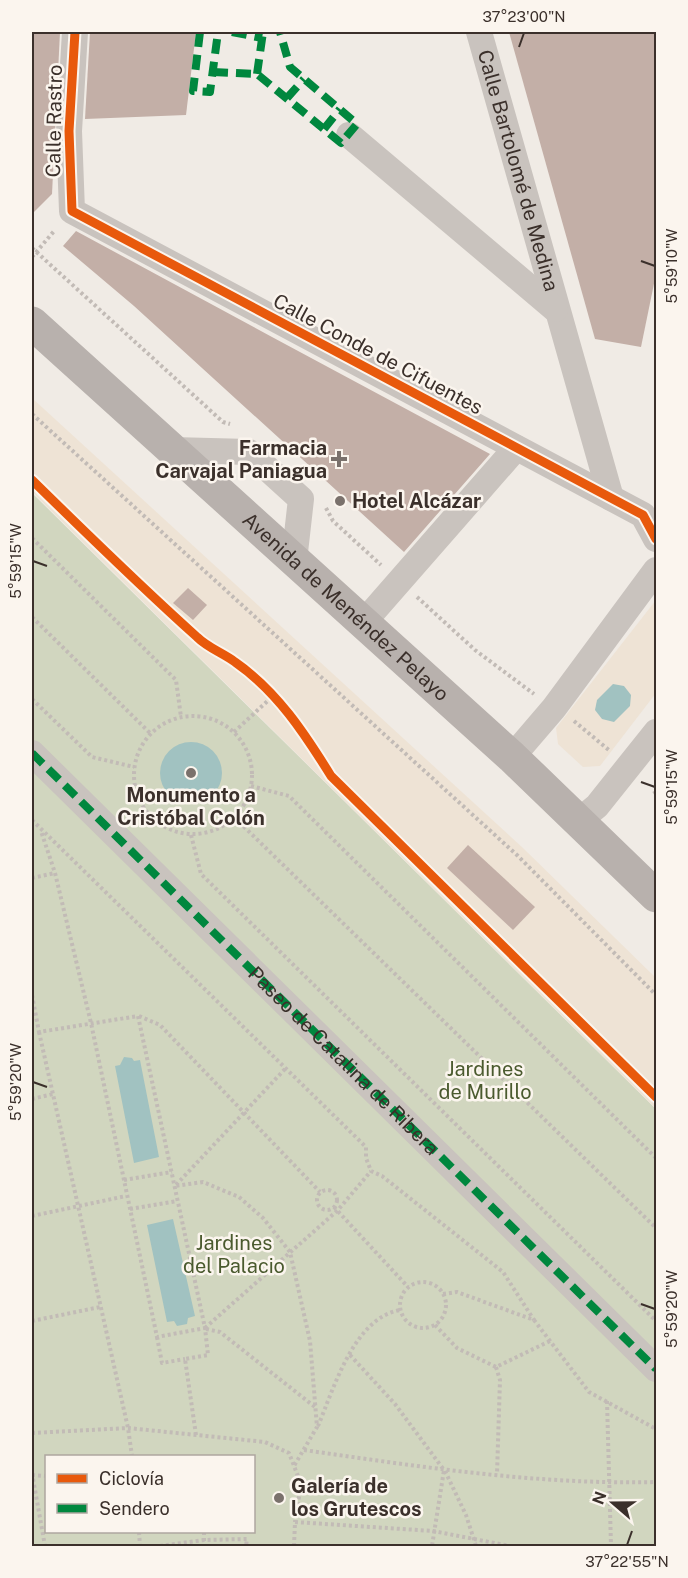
<svg xmlns="http://www.w3.org/2000/svg" width="688" height="1578" viewBox="0 0 688 1578" font-family="'Public Sans',sans-serif">
	<style>
		.green { fill: #d1d6bf; fill-rule: evenodd }
		.plaza { fill: #eee3d5 }
		.water { fill: #a1c2c1 }
		.building { fill: #c3afa7 }
		.lines { fill: none; stroke-linecap: round; stroke-linejoin: round }
		.path { stroke: #c2bbb6; stroke-width: 4; stroke-dasharray: 3 3; stroke-linecap: butt }
		.minor { stroke: #c9c3be; stroke-width: 26 }
		.major { stroke: #b8b1ad; stroke-width: 33 }
		.quiet { stroke: #00873e; stroke-width: 8; stroke-dasharray: 15 8; stroke-linecap: butt }
		.cycleway-casing { stroke: #fbf5ee; stroke-width: 13 }
		.cycleway { stroke: #e8590c; stroke-width: 9 }
		.ticks { fill: none; stroke: #3b302b; stroke-width: 2 }
		.poi-dot { fill: #7a716c; stroke: #fbf5ee; stroke-width: 2 }
		.labels { text-anchor: middle; dominant-baseline: central; stroke-width: 5; stroke-linejoin: round; paint-order: stroke }
		.street-label { font-size: 20px; fill: #3b302b; stroke: #fbf5ee }
		.poi-label { font-size: 20px; font-weight: bold; fill: #3b302b; stroke: #fbf5ee; text-anchor: start }
		.park-label { font-size: 20px; fill: #4a5a2e; stroke: #fbf5ee }
		.neatline { fill: none; stroke: #3b302b; stroke-width: 2 }
		.ticks-label { font-size: 15px; text-anchor: middle; fill: #3b302b }
	</style>
	<rect width="100%" height="100%" fill="#f0ebe5"/>
	<path class="green" d="M32,493L656,1109V1546H32ZM46,1456H254V1532H46Z"/>
	<g class="plaza">
		<path d="M32,398L523,848L656,978V1109L32,492Z"/>
		<path d="M656,600V693L600,766L583,767L558,744L556,728Z"/>
	</g>
	<g class="water">
		<path d="M613,684L624,686L631,695L630,706L614,722L602,719L595,710L597,700Z"/>
		<circle cx="191" cy="773" r="31"/>
		<path d="M124,1057L132,1058L134,1061L140,1060L159,1157L134,1163L115,1066L120,1065Z"/>
		<path d="M173,1219L195,1316L188,1318L187,1324L177,1326L174,1321L167,1322L147,1225Z"/>
	</g>
	<g class="building">
		<path d="M32,32H60L52,194L32,214Z"/>
		<path d="M90,32H196L186,115L85,119Z"/>
		<path d="M509,32H657V269L641,347L595,339Z"/>
		<path d="M76,231L272,337L490,454L404,552L134,306L63,246Z"/>
		<path d="M188,588L207,605L193,620L173,603Z"/>
		<path d="M468,845L535,907L513,930L447,868Z"/>
	</g>
	<g class="lines">
		<g class="path">
			<path d="M32,248L223,422L230,424"/>
			<path d="M32,257L55,230"/>
			<path d="M32,414L518,856L656,995"/>
			<path d="M326,508L333,521L381,565"/>
			<path d="M32,538L176,680L181,717"/>
			<path d="M417,597L475,650L534,694"/>
			<path d="M32,617L150,733"/>
			<path d="M32,699L92,757L134,767"/>
			<circle cx="193" cy="775" r="59"/>
			<path d="M574,721L610,751"/>
			<path d="M234,732L274,695"/>
			<path d="M251,786L289,796L656,1158"/>
			<path d="M654,791L656,794"/>
			<path d="M235,818L656,1228"/>
			<path d="M32,820L366,1147V1158L371,1171L382,1176L503,1272L534,1320"/>
			<path d="M191,835L201,874L656,1321"/>
			<path d="M32,878L55,873"/>
			<path d="M32,995L39,1032L138,1016L205,1328L157,1337L91,1023L55,873L41,831"/>
			<path d="M139,1016L160,1025L320,1192"/>
			<path d="M39,1032L128,1428L132,1456"/>
			<path d="M285,1069L175,1186L203,1182L239,1197L263,1218L290,1252L310,1341L317,1427L294,1466"/>
			<path d="M32,1099L53,1094"/>
			<path d="M124,1180L172,1172"/>
			<circle cx="327" cy="1200" r="10"/>
			<path d="M334,1207L408,1287"/>
			<path d="M130,1209L177,1201"/>
			<path d="M32,1216L126,1196"/>
			<circle cx="423" cy="1305" r="23"/>
			<path d="M443,1294L457,1292L534,1320L589,1392L656,1429"/>
			<path d="M32,1321L100,1307"/>
			<path d="M435,1325L457,1348L496,1367L550,1341"/>
			<path d="M205,1328L338,1210L371,1171"/>
			<path d="M206,1329L220,1332L315,1407"/>
			<path d="M157,1337L162,1363L185,1359"/>
			<path d="M350,1355L395,1404L444,1470L432,1546"/>
			<path d="M496,1367L500,1380L497,1474"/>
			<path d="M607,1401L611,1546"/>
			<path d="M318,1426C334,1388 354,1318 400,1310"/>
			<path d="M32,1433L128,1428L265,1442L289,1453L301,1484L295,1522"/>
			<path d="M196,1435L185,1359L208,1355L205,1328"/>
			<path d="M304,1450C421,1467 539,1485 656,1482"/>
			<path d="M445,1471L466,1515L476,1546"/>
			<path d="M32,1473L45,1546"/>
			<path d="M32,1475L46,1476"/>
			<path d="M139,1532L140,1546"/>
			<path d="M204,1532V1546"/>
			<path d="M160,1546L204,1540L247,1539L246,1546"/>
			<path d="M294,1546L295,1522L433,1531L510,1546"/>
		</g>
		<g class="minor">
			<path d="M75,32L69,131L72,211L643,515L656,539"/>
			<path id="s1" d="M479,32L611,498"/>
			<path d="M349,135L555,309"/>
			<path d="M172,450L249,452L301,499L294,561"/>
			<path d="M363,623L516,448"/>
			<path id="s2" d="M32,753L656,1369"/>
			<path d="M512,757L554,708L656,570"/>
			<path d="M580,820L597,806L656,732"/>
		</g>
		<path class="major" id="s3" d="M32,323L512,757L656,896"/>
		<g class="quiet">
			<path d="M200,32L193,91L210,92L218,32"/>
			<path d="M232,32L262,38"/>
			<path d="M213,72L257,74L341,143L357,124L290,67L280,32"/>
			<path d="M257,74L263,32"/>
			<path d="M287,98L304,79"/>
			<path d="M324,129L340,109"/>
			<path d="M32,753L656,1369"/>
		</g>
		<g class="cycleway-casing">
			<g id="cycleway">
				<path d="M75,32L69,131L72,211L643,515L656,539"/>
				<path d="M32,480C86,533 140,586 197,637C208,648 223,653 235,662C277,691 305,734 331,776L656,1097"/>
			</g>
		</g>
		<use href="#cycleway" class="cycleway"/>
	</g>
	<path class="ticks" d="M519,47L524,33M641,261L655,266M33,561L47,566M641,782L655,787M33,1082L47,1087M641,1304L655,1309M627,1545L632,1531"/>
	<g class="poi-dot">
		<path d="M336 450h6v6h6v6h-6v6h-6v-6h-6v-6h6z"/>
		<circle cx="340" cy="501" r="6"/>
		<circle cx="191" cy="773" r="6"/>
		<circle cx="279" cy="1498" r="6"/>
	</g>
	<g class="labels">
		<g class="street-label">
			<text transform="translate(54 121) rotate(-89)">Calle Rastro</text>
			<text stroke="none"><textPath href="#s1" startOffset="144">Calle Bartolomé de Medina</textPath></text>
			<text transform="translate(378 354) rotate(28)">Calle Conde de Cifuentes</text>
			<text stroke="none"><textPath href="#s3" startOffset="423">Avenida de Menéndez Pelayo</textPath></text>
			<text stroke="none"><textPath href="#s2" startOffset="438">Paseo de Catalina de Ribera</textPath></text>
		</g>
		<g class="poi-label">
			<text x="327" y="448" text-anchor="end">Farmacia<tspan x="327" dy="23">Carvajal Paniagua</tspan></text>
			<text x="352" y="501">Hotel Alcázar</text>
			<text x="191" y="795" text-anchor="middle">Monumento a<tspan x="191" dy="23">Cristóbal Colón</tspan></text>
			<text x="291" y="1486">Galería de<tspan x="291" dy="23">los Grutescos</tspan></text>
		</g>
		<g class="park-label">
			<text x="485" y="1069">Jardines<tspan x="485" dy="23">de Murillo</tspan></text>
			<text x="234" y="1243">Jardines<tspan x="234" dy="23">del Palacio</tspan></text>
		</g>
	</g>
	<rect width="688" height="1578" fill="none" stroke="#fbf5ee" stroke-width="66"/>
	<rect x="45" y="1455" width="210" height="78" fill="#fbf5ee" stroke="#aea6a0" stroke-width="1.5"/>
	<rect x="57" y="1474" width="30" height="9" fill="#e8590c" stroke="#aea6a0" stroke-width="1.5"/>
	<text x="99" y="1485" font-size="18" fill="#3b302b">Ciclovía</text>
	<rect x="57" y="1504" width="30" height="9" fill="#00873e" stroke="#aea6a0" stroke-width="1.5"/>
	<text x="99" y="1515" font-size="18" fill="#3b302b">Sendero</text>
	<g transform="translate(613 1503) rotate(290)" stroke="#fbf5ee" stroke-width="4.5" paint-order="stroke">
	<path d="M0-4.5L10 22L0 15L-10 22Z" fill="#3b302b"/>
	<text y="-9" font-size="16" font-weight="bold" text-anchor="middle" fill="#3b302b">N</text>
	</g>
	<rect x="33" y="33" width="622" height="1512" class="neatline"/>
	<g class="ticks-label">
		<text x="524" y="22">37°23'00"N</text>
		<text transform="translate(672 266) rotate(-90)" y="5">5°59'10"W</text>
		<text transform="translate(16 561) rotate(-90)" y="5">5°59'15"W</text>
		<text transform="translate(672 787) rotate(-90)" y="5">5°59'15"W</text>
		<text transform="translate(16 1082) rotate(-90)" y="5">5°59'20"W</text>
		<text transform="translate(672 1309) rotate(-90)" y="5">5°59'20"W</text>
		<text x="627" y="1567">37°22'55"N</text>
	</g>
</svg>
